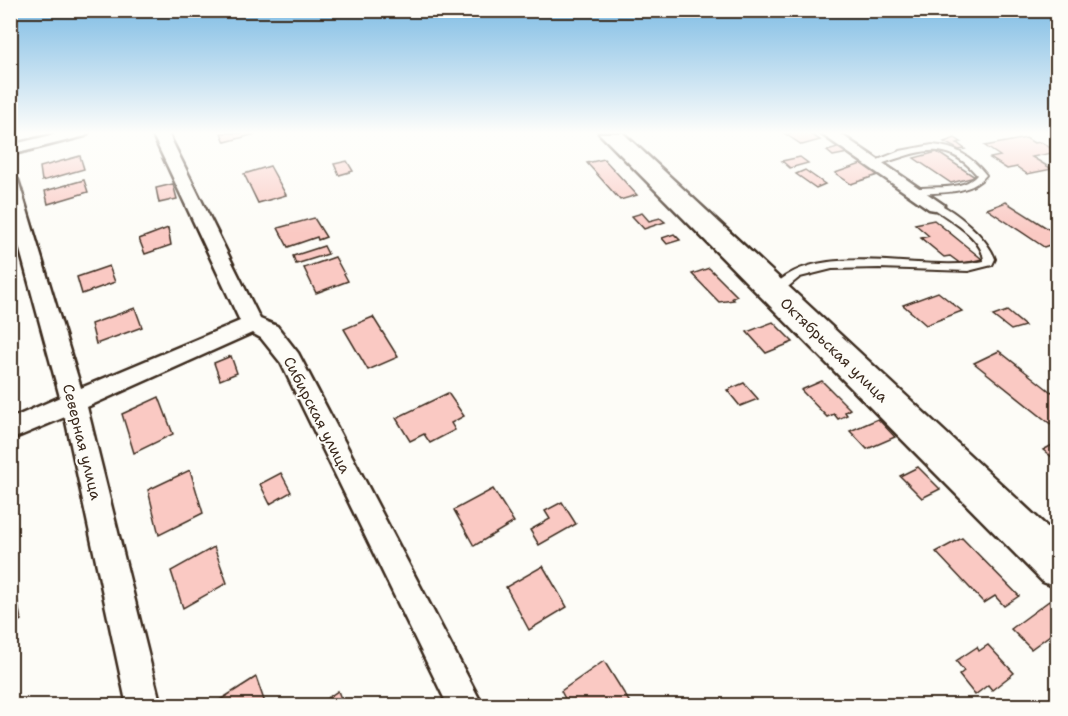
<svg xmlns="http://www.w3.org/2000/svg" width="1068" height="716" viewBox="0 0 1068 716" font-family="'Shantell Sans',sans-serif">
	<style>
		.building { fill: #fac9c3; stroke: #3b2a1e; stroke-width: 1.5 }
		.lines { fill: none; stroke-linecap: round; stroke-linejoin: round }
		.lane-casing { stroke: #3b2a1e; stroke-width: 4 }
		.street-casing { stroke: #3b2a1e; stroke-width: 5 }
		.secondary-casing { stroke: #3b2a1e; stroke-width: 5 }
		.lane { fill: #fdfcf7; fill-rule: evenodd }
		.street { fill: #fdfcf7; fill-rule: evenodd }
		.secondary { fill: #fdfcf7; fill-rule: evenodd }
		.labels { text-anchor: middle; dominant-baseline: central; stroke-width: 4.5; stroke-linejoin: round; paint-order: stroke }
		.street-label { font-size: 15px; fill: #3b2a1e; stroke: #fdfcf7 }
	</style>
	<rect width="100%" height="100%" fill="#fdfcf7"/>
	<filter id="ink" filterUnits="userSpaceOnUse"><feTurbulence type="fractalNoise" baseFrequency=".0167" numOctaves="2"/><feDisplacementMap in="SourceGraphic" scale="12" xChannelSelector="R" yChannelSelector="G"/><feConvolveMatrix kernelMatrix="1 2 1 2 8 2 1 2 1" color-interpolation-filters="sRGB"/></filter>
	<g filter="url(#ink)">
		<g class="building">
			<path d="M221,133H259L225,142Z"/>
			<path d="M784,133H809L820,140L802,145Z"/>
			<path d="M955,138L961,142L957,143L965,149L959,150L944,142Z"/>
			<path d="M1026,138L1034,143L1041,142L1057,152L1032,157L1052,169L1027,174L1017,167L1007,169L990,158L1000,156L985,146Z"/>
			<path d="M841,147L848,153L833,156L827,151Z"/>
			<path d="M937,152L975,177L951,183L914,158Z"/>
			<path d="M80,156L84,169L42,181L40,167Z"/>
			<path d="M800,157L808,163L790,168L782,161Z"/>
			<path d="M604,159L637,195L620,200L587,163Z"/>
			<path d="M347,161L353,171L339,175L334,164Z"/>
			<path d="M864,163L881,174L851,184L835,173Z"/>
			<path d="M270,166L286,195L258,203L244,174Z"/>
			<path d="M805,170L825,184L816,188L796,174Z"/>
			<path d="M84,180L88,192L48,204L45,191Z"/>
			<path d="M173,184L177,199L159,203L156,188Z"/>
			<path d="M1006,202L1058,235V242L1044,247L987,209Z"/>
			<path d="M642,213L649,221L660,218L665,222L644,229L632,216Z"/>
			<path d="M314,218L326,237L318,240L317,237L288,247L278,228Z"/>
			<path d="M934,220L982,259L961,264L950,256L944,257L921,238L929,236L915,224Z"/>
			<path d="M168,228L171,245L145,254L139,239Z"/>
			<path d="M674,234L680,240L667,244L662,238Z"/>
			<path d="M324,246L328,254L296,264L293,256Z"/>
			<path d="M335,257L348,281L316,293L304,268Z"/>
			<path d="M109,266L115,282L82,294L77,277Z"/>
			<path d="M709,268L737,296L732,298L734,300L719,302L692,274Z"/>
			<path d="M938,292L962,311L926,325L903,305Z"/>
			<path d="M135,308L142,327L96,344L91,324Z"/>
			<path d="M1007,311L1025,326L1011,330L993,316Z"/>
			<path d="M373,317L398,357L368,370L344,329Z"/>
			<path d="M773,322L793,342L766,353L747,332Z"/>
			<path d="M999,351L1051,392L1058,389V430L974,363Z"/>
			<path d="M231,356L237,373L220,380L214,363Z"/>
			<path d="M822,381L850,409L845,412L847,415L838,419L834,414L827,417L801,390Z"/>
			<path d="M744,383L758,399L740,406L727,390Z"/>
			<path d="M448,393L464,416L451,423L455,430L430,443L424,434L410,441L396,418Z"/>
			<path d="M159,397L173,434L134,453L122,414Z"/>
			<path d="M878,419L895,437L867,449L850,431Z"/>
			<path d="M1058,442V462L1043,450Z"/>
			<path d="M918,467L940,489L922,498L900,476Z"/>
			<path d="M190,470L203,513L159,535L148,490Z"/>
			<path d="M281,473L291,492L270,504L260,484Z"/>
			<path d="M493,489L514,522L474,546L454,510Z"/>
			<path d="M562,502L576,524L539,545L530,530L550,519L545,511Z"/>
			<path d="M962,538L1019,596L1004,606L995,596L984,603L936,552Z"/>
			<path d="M214,547L227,583L183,608L171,571Z"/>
			<path d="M543,566L567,607L529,630L506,587Z"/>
			<path d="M13,577L21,620L10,626V579Z"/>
			<path d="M1049,601L1058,610V629L1031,649L1011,629Z"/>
			<path d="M988,645L1014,673L992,690L988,685L975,695L959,675L964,671L956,661L977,647L979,651Z"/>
			<path d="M604,661L632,706H569L561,691Z"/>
			<path d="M256,677L266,706H212V705Z"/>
			<path d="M338,691L344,706H316Z"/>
		</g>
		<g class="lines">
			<g class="lane-casing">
				<g id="lane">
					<path d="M932,145C956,147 971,156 986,175C970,195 940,192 916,194L913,193V189C933,185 962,192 977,175C944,135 915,154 874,166L870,163L900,151Z"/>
					<path d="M935,202C955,210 988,238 995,259L992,265L968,271L879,268L832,269L800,277L778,295L774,296L769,292C811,235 925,275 984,261C983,237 949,220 932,207V203Z"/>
				</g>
			</g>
			<g class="street-casing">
				<g id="street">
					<path d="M60,133H88L85,136L10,155V145Z"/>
					<path d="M152,133H168L260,319L277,326L298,353L483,706H448L281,363L261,338L252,333L87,407L161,706H127L65,417L10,440V419L60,397L10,213V175L18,180L81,388L240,321Z"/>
					<path d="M820,133H839L944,205L935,210L929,209Z"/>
				</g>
			</g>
			<g class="secondary-casing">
				<path id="secondary" d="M599,133H623L1058,537V588L1043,582Z"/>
			</g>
			<use href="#lane" class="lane"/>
			<use href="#street" class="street"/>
			<use href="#secondary" class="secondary"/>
		</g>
	</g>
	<linearGradient id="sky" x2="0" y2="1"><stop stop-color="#7dbbe4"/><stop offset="0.57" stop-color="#fefefb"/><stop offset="1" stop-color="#fefefb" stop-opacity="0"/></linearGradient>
	<rect width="1068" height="233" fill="url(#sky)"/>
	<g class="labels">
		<g class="street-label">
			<text transform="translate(834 350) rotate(44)">Октябрьская улица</text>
			<text transform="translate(317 415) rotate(63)">Сибирская улица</text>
			<text transform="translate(82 442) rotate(76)">Северная улица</text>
		</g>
	</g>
	<rect width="1068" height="716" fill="none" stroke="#fdfcf7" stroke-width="36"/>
	<rect x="18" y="18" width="1032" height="680" fill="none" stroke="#3b2a1e" stroke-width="2" filter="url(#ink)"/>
</svg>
